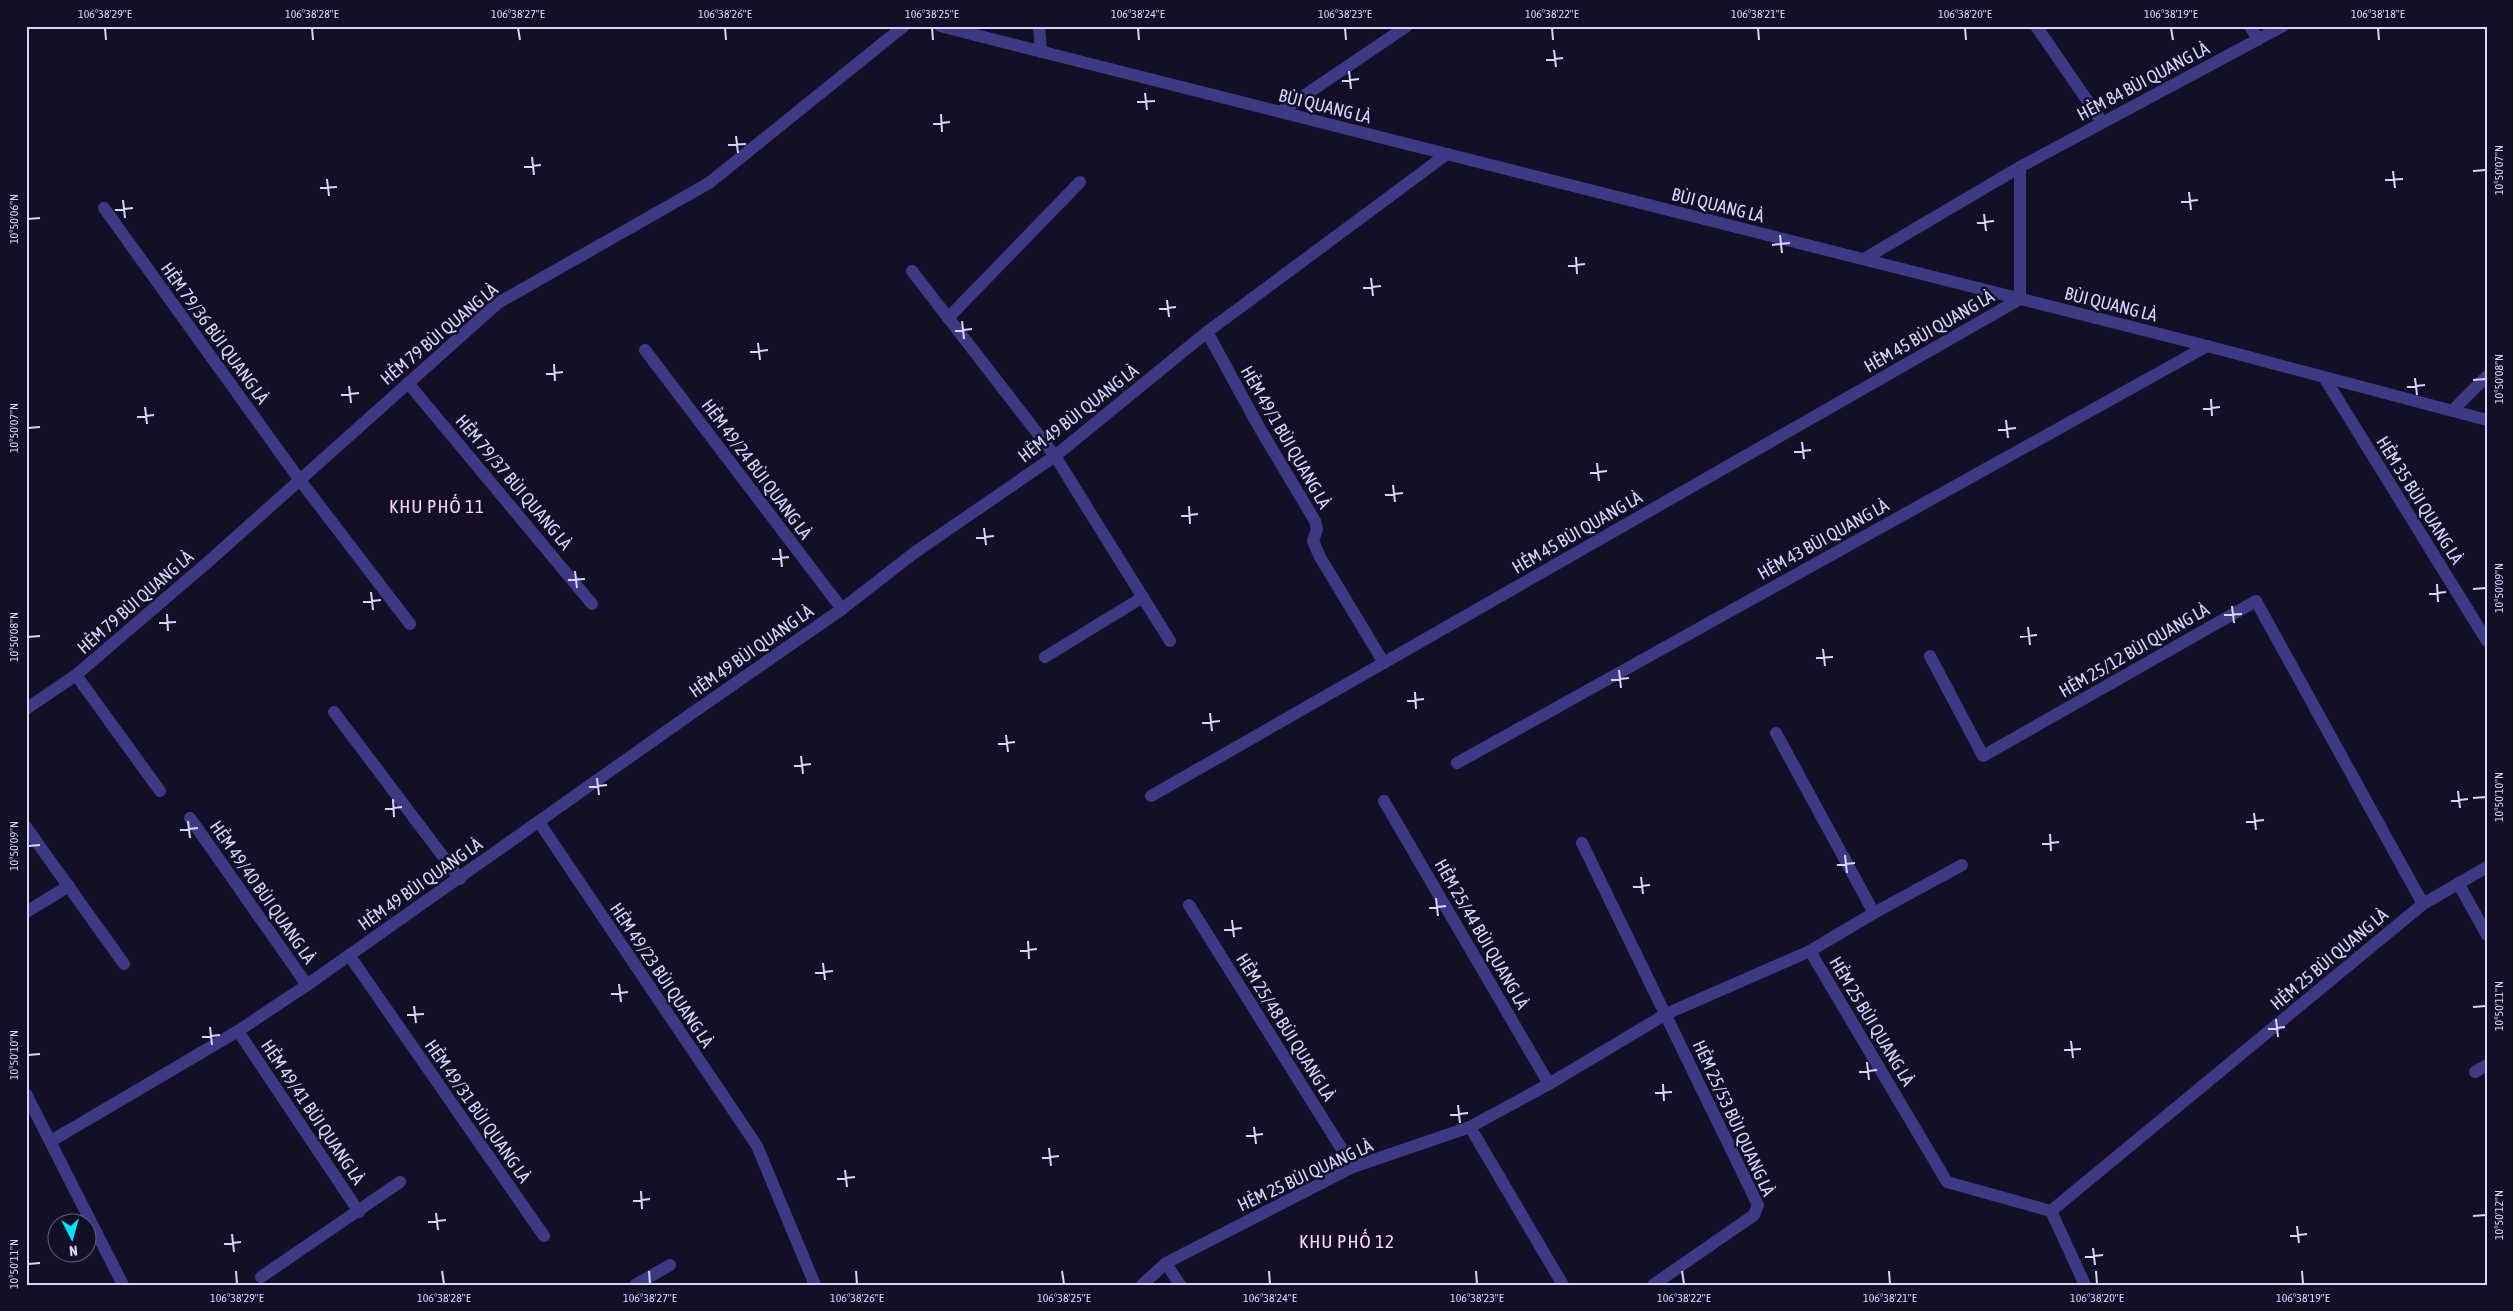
<svg xmlns="http://www.w3.org/2000/svg" width="2513" height="1311" viewBox="0 0 2513 1311" font-family="'Asap Condensed',sans-serif">
	<style>
		.lines { fill: none; stroke-linecap: round; stroke-linejoin: round }
		.service { stroke: #3d3a85; stroke-width: 12 }
		.minor { stroke: #3d3a85; stroke-width: 12 }
		.ticks { fill: none; stroke: #d9d4ff; stroke-width: 2 }
		.labels { text-anchor: middle; dominant-baseline: central; stroke-width: 5; stroke-linejoin: round; paint-order: stroke }
		.street-label { font-size: 18px; fill: #d9d4ff; stroke: #130f26 }
		.neighbourhood-label { font-size: 19px; letter-spacing: 1px; fill: #ffd6f0; stroke: #130f26 }
		.neatline { fill: none; stroke: #d9d4ff; stroke-width: 2 }
		.ticks-label { font-size: 12px; text-anchor: middle; fill: #d9d4ff }
	</style>
	<rect width="100%" height="100%" fill="#130f26"/>
	<g class="lines">
		<g class="service">
			<path d="M1039,26L1041,52"/>
			<path d="M2036,26L2102,122"/>
			<path d="M2250,26L2258,40"/>
			<path d="M1280,112L1407,26"/>
			<path d="M104,208L299,479L410,624"/>
			<path d="M1864,259L2020,167L2283,26"/>
			<path d="M912,271L1055,456L1170,641"/>
			<path d="M948,318L1080,182"/>
			<path d="M1207,332L1259,427L1315,521L1317,529L1313,541L1320,557L1384,663"/>
			<path d="M2324,377L2487,641"/>
			<path d="M408,383L592,604"/>
			<path d="M2452,411L2487,376"/>
			<path d="M1930,656L1983,756L2256,601L2423,904"/>
			<path d="M1045,657L1143,597"/>
			<path d="M76,675L160,791"/>
			<path d="M26,709L76,675L208,562L498,303L709,183L904,26"/>
			<path d="M334,712L460,879"/>
			<path d="M1457,763L2207,346"/>
			<path d="M1151,796L2020,299V167"/>
			<path d="M1384,801L1549,1084"/>
			<path d="M190,818L307,985"/>
			<path d="M539,822L757,1146L815,1285"/>
			<path d="M26,827L124,964"/>
			<path d="M1582,843L1758,1205L1754,1215L1653,1285"/>
			<path d="M2458,883L2487,935"/>
			<path d="M1189,905L1353,1167"/>
			<path d="M26,912L69,886"/>
			<path d="M1874,913L1962,865"/>
			<path d="M1810,951L1947,1182L2051,1211"/>
			<path d="M349,955L544,1236"/>
			<path d="M238,1031L359,1212"/>
			<path d="M2475,1072L2487,1065"/>
			<path d="M26,1094L123,1285"/>
			<path d="M1470,1127L1563,1285"/>
			<path d="M51,1141L238,1031L307,985L688,716L842,609L914,553L1055,456L1207,332L1447,154"/>
			<path d="M2051,1211L2423,904L2487,867"/>
			<path d="M2051,1211L2085,1285"/>
			<path d="M1166,1263L1180,1285"/>
			<path d="M261,1277L400,1182"/>
			<path d="M635,1285L670,1265"/>
			<path d="M1142,1285L1166,1263L1353,1167L1470,1127L1549,1084L1666,1014L1810,951L1874,913L1776,733"/>
		</g>
		<g class="minor">
			<path d="M940,26L2207,346L2487,420"/>
			<path d="M645,350L842,609"/>
		</g>
	</g>
	<path class="ticks" d="M105,28L106,40M312,28L313,40M518,28L520,40M725,28L726,40M932,28L933,40M1138,28L1139,40M1345,28L1346,40M1552,28L1553,40M1758,28L1759,40M1965,28L1966,40M2171,28L2173,40M2378,28L2379,40M1554,50L1556,67M1546,60L1563,58M1349,71L1351,89M1342,81L1359,79M1145,93L1147,110M1137,102L1155,101M941,114L942,132M933,124L950,122M736,136L738,153M728,145L746,144M532,157L534,175M524,167L541,165M2393,171L2395,188M2473,171L2486,170M327,179L329,196M2385,180L2403,179M320,188L337,187M2189,192L2191,210M123,200L125,218M2181,202L2198,200M115,210L133,208M1984,214L1986,231M28,219L40,218M1977,223L1994,221M1780,235L1782,253M1772,245L1790,243M1576,257L1577,274M1568,266L1585,264M1371,278L1373,296M1363,288L1381,286M1167,300L1169,317M1159,309L1176,307M962,321L964,339M955,331L972,329M758,343L760,360M750,352L768,350M554,364L555,381M546,374L563,372M2415,378L2417,395M2473,380L2486,379M349,386L351,403M2407,387L2425,385M341,395L359,393M2211,399L2212,416M145,407L147,424M2203,409L2220,407M137,417L154,415M2006,420L2008,438M28,428L40,427M1998,430L2016,428M1802,442L1804,459M1794,452L1811,450M1597,463L1599,481M1590,473L1607,471M1393,485L1395,502M1385,495L1403,493M1189,506L1190,524M1181,516L1198,514M984,528L986,545M976,538L994,536M780,549L782,567M772,559L789,557M575,571L577,588M568,580L585,579M2437,584L2438,602M2473,589L2486,588M371,592L373,610M2429,594L2446,592M363,602L381,600M2232,606L2234,623M167,614L168,631M2224,615L2242,614M159,623L176,622M2028,627L2030,645M28,637L40,636M2020,637L2037,635M1823,649L1825,666M1816,658L1833,657M1619,670L1621,688M1611,680L1629,678M1415,692L1416,709M1407,701L1424,699M1210,713L1212,731M1202,723L1220,721M1006,735L1008,752M998,744L1015,742M801,756L803,774M794,766L811,764M597,778L599,795M589,787L607,785M2458,791L2460,808M2473,798L2486,797M393,799L394,817M2451,801L2468,799M385,809L402,807M2254,813L2256,830M188,821L190,838M2246,822L2264,820M180,830L198,828M2050,834L2051,851M2042,844L2059,842M28,846L40,845M1845,855L1847,873M1837,865L1855,863M1641,877L1643,894M1633,887L1650,885M1436,898L1438,916M1429,908L1446,906M1232,920L1234,937M1224,930L1242,928M1028,941L1029,959M1020,951L1037,949M823,963L825,980M815,973L833,971M619,984L621,1002M611,994L628,992M414,1006L416,1023M2473,1007L2486,1006M407,1015L424,1014M2276,1019L2278,1037M210,1027L212,1045M2268,1029L2285,1027M202,1037L220,1035M2071,1041L2073,1058M2064,1050L2081,1049M28,1055L40,1054M1867,1062L1869,1080M1859,1072L1877,1070M1663,1084L1664,1101M1655,1093L1672,1092M1458,1105L1460,1123M1450,1115L1468,1113M1254,1127L1256,1144M1246,1136L1263,1134M1049,1148L1051,1166M1042,1158L1059,1156M845,1170L847,1187M837,1179L855,1177M641,1191L642,1209M633,1201L650,1199M436,1213L438,1230M2473,1216L2486,1215M428,1222L446,1220M2297,1226L2299,1243M232,1234L234,1252M2290,1236L2307,1234M224,1244L241,1242M2093,1248L2095,1265M2085,1257L2103,1255M28,1264L40,1263M236,1271L237,1284M442,1271L444,1284M649,1271L650,1284M856,1271L857,1284M1062,1271L1064,1284M1269,1271L1270,1284M1476,1271L1477,1284M1682,1271L1684,1284M1889,1271L1890,1284M2096,1271L2097,1284M2302,1271L2303,1284"/>
	<g class="labels">
		<g class="street-label">
			<text transform="translate(2143 81) rotate(-28)">HẺM 84 BÙI QUANG LÀ</text>
			<text transform="translate(1325 106) rotate(14)">BÙI QUANG LÀ</text>
			<text transform="translate(1718 205) rotate(14)">BÙI QUANG LÀ</text>
			<text transform="translate(2111 304) rotate(14)">BÙI QUANG LÀ</text>
			<text transform="translate(1929 331) rotate(-30)">HẺM 45 BÙI QUANG LÀ</text>
			<text transform="translate(215 333) rotate(54)">HẺM 79/36 BÙI QUANG LÀ</text>
			<text transform="translate(439 334) rotate(-40)">HẺM 79 BÙI QUANG LÀ</text>
			<text transform="translate(1078 413) rotate(-38)">HẺM 49 BÙI QUANG LÀ</text>
			<text transform="translate(1286 437) rotate(60)">HẺM 49/1 BÙI QUANG LÀ</text>
			<text transform="translate(757 469) rotate(53)">HẺM 49/24 BÙI QUANG LÀ</text>
			<text transform="translate(514 482) rotate(50)">HẺM 79/37 BÙI QUANG LÀ</text>
			<text transform="translate(2420 500) rotate(58)">HẺM 35 BÙI QUANG LÀ</text>
			<text transform="translate(1577 532) rotate(-30)">HẺM 45 BÙI QUANG LÀ</text>
			<text transform="translate(1823 539) rotate(-29)">HẺM 43 BÙI QUANG LÀ</text>
			<text transform="translate(135 602) rotate(-41)">HẺM 79 BÙI QUANG LÀ</text>
			<text transform="translate(2134 650) rotate(-30)">HẺM 25/12 BÙI QUANG LÀ</text>
			<text transform="translate(751 651) rotate(-35)">HẺM 49 BÙI QUANG LÀ</text>
			<text transform="translate(420 884) rotate(-35)">HẺM 49 BÙI QUANG LÀ</text>
			<text transform="translate(263 892) rotate(55)">HẺM 49/40 BÙI QUANG LÀ</text>
			<text transform="translate(1482 934) rotate(60)">HẺM 25/44 BÙI QUANG LÀ</text>
			<text transform="translate(2329 959) rotate(-40)">HẺM 25 BÙI QUANG LÀ</text>
			<text transform="translate(662 975) rotate(56)">HẺM 49/23 BÙI QUANG LÀ</text>
			<text transform="translate(1872 1021) rotate(59)">HẺM 25 BÙI QUANG LÀ</text>
			<text transform="translate(1286 1027) rotate(58)">HẺM 25/48 BÙI QUANG LÀ</text>
			<text transform="translate(478 1111) rotate(55)">HẺM 49/31 BÙI QUANG LÀ</text>
			<text transform="translate(313 1112) rotate(56)">HẺM 49/41 BÙI QUANG LÀ</text>
			<text transform="translate(1734 1118) rotate(65)">HẺM 25/53 BÙI QUANG LÀ</text>
			<text transform="translate(1305 1175) rotate(-25)">HẺM 25 BÙI QUANG LÀ</text>
		</g>
		<g class="neighbourhood-label">
			<text x="437" y="506">KHU PHỐ 11</text>
			<text x="1347" y="1241">KHU PHỐ 12</text>
		</g>
	</g>
	<rect width="2513" height="1311" fill="none" stroke="#130f26" stroke-width="55"/>
	<g transform="translate(72 1238) rotate(174)"><circle r="24" fill="#130f26" stroke="#625e7d"/>
	<path d="M0-4L9 19L0 12L-9 19Z" fill="#00e5ff"/>
	<text y="-8" font-size="14" font-weight="bold" text-anchor="middle" fill="#d9d4ff">N</text>
	</g>
	<rect x="28" y="28" width="2458" height="1256" class="neatline"/>
	<g class="ticks-label">
		<text x="105" y="18">106°38'29"E</text>
		<text x="312" y="18">106°38'28"E</text>
		<text x="518" y="18">106°38'27"E</text>
		<text x="725" y="18">106°38'26"E</text>
		<text x="932" y="18">106°38'25"E</text>
		<text x="1138" y="18">106°38'24"E</text>
		<text x="1345" y="18">106°38'23"E</text>
		<text x="1552" y="18">106°38'22"E</text>
		<text x="1758" y="18">106°38'21"E</text>
		<text x="1965" y="18">106°38'20"E</text>
		<text x="2171" y="18">106°38'19"E</text>
		<text x="2378" y="18">106°38'18"E</text>
		<text transform="translate(2499 170) rotate(-90)" y="4">10°50'07"N</text>
		<text transform="translate(14 219) rotate(-90)" y="4">10°50'06"N</text>
		<text transform="translate(2499 379) rotate(-90)" y="4">10°50'08"N</text>
		<text transform="translate(14 428) rotate(-90)" y="4">10°50'07"N</text>
		<text transform="translate(2499 588) rotate(-90)" y="4">10°50'09"N</text>
		<text transform="translate(14 637) rotate(-90)" y="4">10°50'08"N</text>
		<text transform="translate(2499 797) rotate(-90)" y="4">10°50'10"N</text>
		<text transform="translate(14 846) rotate(-90)" y="4">10°50'09"N</text>
		<text transform="translate(2499 1006) rotate(-90)" y="4">10°50'11"N</text>
		<text transform="translate(14 1055) rotate(-90)" y="4">10°50'10"N</text>
		<text transform="translate(2499 1215) rotate(-90)" y="4">10°50'12"N</text>
		<text transform="translate(14 1264) rotate(-90)" y="4">10°50'11"N</text>
		<text x="237" y="1302">106°38'29"E</text>
		<text x="444" y="1302">106°38'28"E</text>
		<text x="650" y="1302">106°38'27"E</text>
		<text x="857" y="1302">106°38'26"E</text>
		<text x="1064" y="1302">106°38'25"E</text>
		<text x="1270" y="1302">106°38'24"E</text>
		<text x="1477" y="1302">106°38'23"E</text>
		<text x="1684" y="1302">106°38'22"E</text>
		<text x="1890" y="1302">106°38'21"E</text>
		<text x="2097" y="1302">106°38'20"E</text>
		<text x="2303" y="1302">106°38'19"E</text>
	</g>
</svg>
